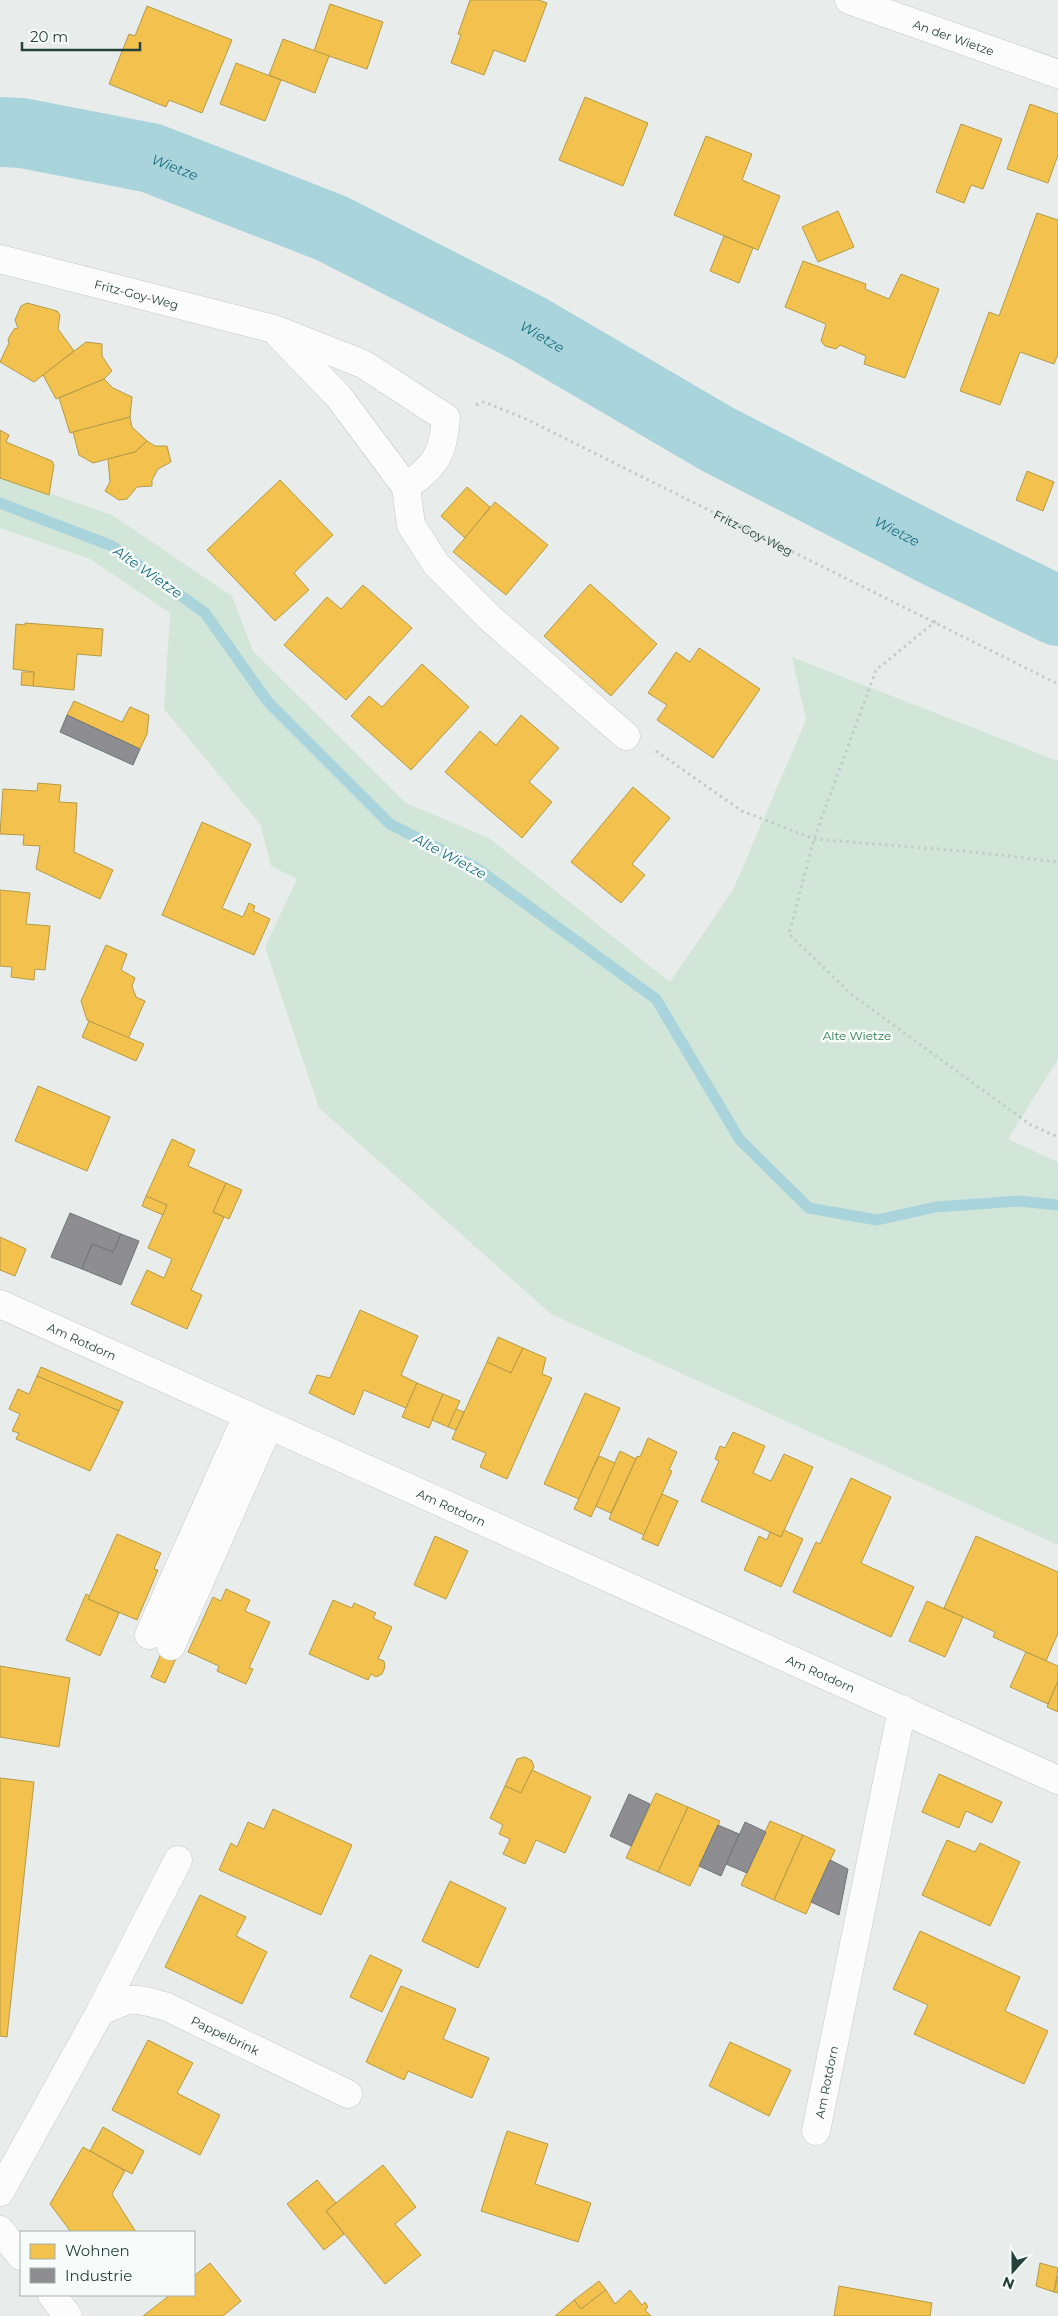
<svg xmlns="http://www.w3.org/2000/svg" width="1058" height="2316" viewBox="0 0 1058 2316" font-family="Montserrat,sans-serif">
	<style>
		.green { fill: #d1e6d8 }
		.homes { fill: #f2c14e; stroke: #b49b48 }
		.industry { fill: #8d8d92; stroke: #6e7678 }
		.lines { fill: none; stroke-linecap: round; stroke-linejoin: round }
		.stream { stroke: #a9d4db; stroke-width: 11 }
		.river { stroke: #a9d4db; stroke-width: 70 }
		.minor-casing { stroke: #c5cac8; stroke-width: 29 }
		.path { stroke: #c3ccca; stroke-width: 3; stroke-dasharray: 2.5 4; stroke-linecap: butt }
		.minor { stroke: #fcfcfc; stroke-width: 28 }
		.labels { text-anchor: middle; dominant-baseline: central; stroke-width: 5; stroke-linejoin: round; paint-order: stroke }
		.street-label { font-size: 12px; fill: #24423a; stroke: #f7fbf9 }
		.park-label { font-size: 12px; fill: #2d7a4b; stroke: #f7fbf9 }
		.water-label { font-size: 14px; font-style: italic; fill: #1c6f80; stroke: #f7fbf9 }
	</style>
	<rect width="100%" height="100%" fill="#e8edeb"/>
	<path class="green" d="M0,476L112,515L232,596L253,651L406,803L489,838L670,982L733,890L806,720L792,657L1058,761V1059L1008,1139L1058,1162V1545L551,1314L319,1108L265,947L297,879L271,866L260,824L164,709L170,613L90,559L0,528Z"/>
	<g class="homes">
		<path d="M470,0H539L547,3L525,62L494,50L484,75L451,63L461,35L458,34Z"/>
		<path d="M330,4L383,22L367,69L314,51Z"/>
		<path d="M147,6L232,40L202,113L169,100L166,107L109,84L129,34L135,36Z"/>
		<path d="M283,39L329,56L315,93L269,75Z"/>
		<path d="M236,63L281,80L265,121L220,104Z"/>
		<path d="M585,97L648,123L623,186L559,160Z"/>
		<path d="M1030,104L1058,114V155L1048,183L1007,169Z"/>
		<path d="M961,124L1002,139L983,189L971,185L964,203L936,192Z"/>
		<path d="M706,136L752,154L742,180L780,196L758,250L674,215Z"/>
		<path d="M838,211L854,247L818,262L802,227Z"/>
		<path d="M1037,213L1058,220V354L1054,364L1020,352L1000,405L960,391L989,312L999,316Z"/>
		<path d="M724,236L753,248L739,283L710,271Z"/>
		<path d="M803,261L866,284L865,289L889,299L901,274L939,289L905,378L864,364L866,356L840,345L836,349L825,346L821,341L826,324L785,307Z"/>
		<path d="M27,303L57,311L60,315L58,329L74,351L34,382L0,362L9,343L8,339L14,329L18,328L15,320L21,306Z"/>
		<path d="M86,342L102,344V356L112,371L104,379L56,399L43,375Z"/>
		<path d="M104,379L113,388L132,397L130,417L70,433L59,398Z"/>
		<path d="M130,417L132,427L147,441L135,452L93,463L79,455L73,432Z"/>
		<path d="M0,430L9,435L6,442L52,461L54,465L49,495L0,478Z"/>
		<path d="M147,441L155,446H167L171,462L158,469L152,480V486L137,487L127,499L119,500L105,491L110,482L108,459L135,452Z"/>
		<path d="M1027,471L1054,482L1043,511L1016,500Z"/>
		<path d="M280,480L333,535L294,573L309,590L275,621L207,550Z"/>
		<path d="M467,487L490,507L465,538L441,516Z"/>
		<path d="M495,502L548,545L506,595L453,552Z"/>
		<path d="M590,584L657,644L611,696L544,636Z"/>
		<path d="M363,585L412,628L346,700L284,645L327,597L341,609Z"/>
		<path d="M25,623L103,629L101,656L77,654L74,690L33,686L34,672L13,669L16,624L25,625Z"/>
		<path d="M699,648L760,689L713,758L657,720L667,705L648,693L676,652L690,662Z"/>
		<path d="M422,664L469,707L411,770L351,716L369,696L382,707Z"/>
		<path d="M22,672H34L33,686L21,685Z"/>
		<path d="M74,701L122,722L130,707L149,715L147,734L140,749L67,715Z"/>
		<path d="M521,715L559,748L529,782L552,802L522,838L445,772L480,731L496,745Z"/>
		<path d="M38,783L61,785L59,802L77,803L74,852L113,870L100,899L36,869L40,846L23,845L24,835L0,834L3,789L37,791Z"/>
		<path d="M633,787L670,818L632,864L645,875L621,903L571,862Z"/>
		<path d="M202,822L251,844L222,908L243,917L249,903L255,906L253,911L270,919L254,955L162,915Z"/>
		<path d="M0,890L30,893L26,924L50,926L45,970L35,969L34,980L11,977L12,967L0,966Z"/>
		<path d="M106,945L127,954L121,970L135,978L132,986L136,997L145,1001L128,1039L87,1020L81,1001Z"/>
		<path d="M89,1021L144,1044L136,1061L82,1037Z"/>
		<path d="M38,1086L110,1117L87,1171L15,1141Z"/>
		<path d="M172,1139L195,1150L188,1166L226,1183L213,1212L224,1217L191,1290L202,1295L187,1329L131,1304L147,1270L164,1278L172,1259L148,1248L167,1205L146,1196Z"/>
		<path d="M226,1183L242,1190L229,1219L213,1212Z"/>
		<path d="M146,1196L167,1205L163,1215L142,1206Z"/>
		<path d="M0,1237L26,1249L15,1276L0,1270Z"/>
		<path d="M360,1310L418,1336L401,1375L417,1383L406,1408L364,1390L354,1415L309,1393L317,1375L330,1378Z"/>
		<path d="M498,1337L523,1348L511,1373L487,1362Z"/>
		<path d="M523,1348L546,1358L542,1374L552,1378L507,1479L480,1467L486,1453L452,1439L487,1362L511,1373Z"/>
		<path d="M41,1367L123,1402L119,1411L37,1376Z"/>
		<path d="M37,1376L119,1411L90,1471L16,1439L19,1433L12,1431L20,1414L9,1409L18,1389L29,1394Z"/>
		<path d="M417,1383L443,1394L429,1428L402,1417Z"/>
		<path d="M585,1393L620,1408L579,1499L544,1484Z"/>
		<path d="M443,1394L460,1401L448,1427L432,1420Z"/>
		<path d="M456,1409L464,1412L456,1430L448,1427Z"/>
		<path d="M733,1432L765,1446L753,1473L771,1481L784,1454L813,1467L781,1537L701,1501L719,1461L715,1459L720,1446L725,1448Z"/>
		<path d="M648,1438L677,1452L669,1470L672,1471L644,1535L609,1519L636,1459L637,1456L640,1457Z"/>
		<path d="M620,1451L636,1459L611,1513L595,1506Z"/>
		<path d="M599,1456L615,1463L591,1517L574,1509Z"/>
		<path d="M851,1478L891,1497L861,1563L914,1587L891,1637L793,1592L816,1542L820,1544Z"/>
		<path d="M662,1494L678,1501L658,1546L642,1539Z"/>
		<path d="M784,1530L803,1539L781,1587L744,1570L759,1536L767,1540L770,1532L781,1537Z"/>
		<path d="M117,1534L161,1553L154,1569L158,1570L137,1620L88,1599Z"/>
		<path d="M435,1536L468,1551L446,1599L414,1585Z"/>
		<path d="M976,1536L1058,1572V1633L1046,1661L993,1637L995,1632L944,1608Z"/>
		<path d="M226,1589L250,1600L245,1611L270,1622L249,1668L253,1669L246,1684L217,1671L219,1666L188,1652L213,1597L221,1601Z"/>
		<path d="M86,1594L90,1596L88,1599L119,1613L100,1656L66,1640Z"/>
		<path d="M333,1600L352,1608L354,1603L376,1613L373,1618L392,1627L378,1659L384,1661L385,1667L382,1674L376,1677L371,1674L368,1680L309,1654Z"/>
		<path d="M927,1601L963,1617L945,1657L909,1641Z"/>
		<path d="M163,1649L177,1656L165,1683L151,1677Z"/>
		<path d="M1026,1652L1058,1666V1681L1048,1704L1010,1687Z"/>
		<path d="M0,1666L70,1678L59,1747L0,1737Z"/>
		<path d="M1058,1681V1712L1047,1707Z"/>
		<path d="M525,1757L532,1761L534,1767L521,1793L505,1786L517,1759Z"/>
		<path d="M532,1770L591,1797L565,1853L536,1840L525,1864L503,1854L510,1839L499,1834L503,1825L490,1818L505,1786L521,1793Z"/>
		<path d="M939,1774L1002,1802L992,1823L966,1811L959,1828L922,1812Z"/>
		<path d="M0,1778L34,1782L7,2037L0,2036Z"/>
		<path d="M656,1793L688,1807L658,1872L626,1858Z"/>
		<path d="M688,1807L720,1821L690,1886L658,1872Z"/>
		<path d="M273,1809L352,1845L321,1915L219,1870L231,1843L237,1847L248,1822L264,1829Z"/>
		<path d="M770,1821L803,1835L774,1900L741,1885Z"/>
		<path d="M803,1835L835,1850L806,1914L774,1900Z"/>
		<path d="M947,1840L975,1852L980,1843L1020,1862L990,1926L922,1895Z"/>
		<path d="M450,1881L506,1908L478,1968L422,1941Z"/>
		<path d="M200,1895L246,1917L236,1936L267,1952L242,2004L165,1967Z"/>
		<path d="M920,1931L1020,1977L1005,2011L1048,2031L1024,2084L914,2034L928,2005L893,1989Z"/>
		<path d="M370,1955L402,1970L382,2012L350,1997Z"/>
		<path d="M401,1986L456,2009L443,2039L489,2058L472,2098L408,2071L404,2080L366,2062Z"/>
		<path d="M148,2040L193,2063L177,2093L220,2115L200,2155L112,2110Z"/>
		<path d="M730,2042L791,2070L769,2116L709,2086Z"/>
		<path d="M103,2127L144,2151L132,2174L90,2151Z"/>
		<path d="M507,2131L548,2144L535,2184L591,2203L578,2242L481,2211Z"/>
		<path d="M83,2147L125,2171L112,2194L136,2232H71L50,2204Z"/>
		<path d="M383,2165L416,2207L395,2224L421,2255L385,2284L326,2211Z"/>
		<path d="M317,2180L336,2203L326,2211L344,2234L324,2250L287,2204Z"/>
		<path d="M210,2263L241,2301L223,2316H143L170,2295H194V2276Z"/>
		<path d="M1040,2263L1058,2268L1054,2292L1036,2286Z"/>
		<path d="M1058,2276V2293L1054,2292Z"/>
		<path d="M599,2281L606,2290L581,2309L574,2300Z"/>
		<path d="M839,2286L932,2303L930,2316H834Z"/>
		<path d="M606,2290L615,2304L630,2290L642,2305L645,2302L648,2307L645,2310L651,2316H555L574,2300L581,2309Z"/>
	</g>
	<g class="industry">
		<path d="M67,715L140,749L133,765L60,732Z"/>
		<path d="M70,1213L121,1234L113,1252L92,1244L82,1269L51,1257Z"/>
		<path d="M121,1234L139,1241L121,1285L82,1269L92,1244L113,1252Z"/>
		<path d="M629,1794L650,1804L631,1846L610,1836Z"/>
		<path d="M745,1822L766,1832L747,1873L726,1864Z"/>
		<path d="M718,1825L739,1834L721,1876L699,1866Z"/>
		<path d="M830,1860L848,1869L839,1915L811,1902Z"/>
	</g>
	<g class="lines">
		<path class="stream" d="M0,503L112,546L205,613L268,702L390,824L475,867L656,999L740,1140L809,1208L877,1220L936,1207L1019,1201L1058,1205"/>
		<path class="river" id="s1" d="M0,132L22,133L151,158L331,228L529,329L717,439L939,553L1058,611"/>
		<g class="minor-casing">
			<g id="minor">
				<path id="s3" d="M849,0L1058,74"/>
				<path id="s4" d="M0,259L274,329L363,364L446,418C443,455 436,465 406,487"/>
				<path d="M280,336L339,397L406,487L411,525L436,564L490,618L626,736"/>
				<path id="s5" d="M0,1304L1058,1780"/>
				<path d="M149,1635L247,1416"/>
				<path d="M171,1646L269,1425"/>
				<path d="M100,2012L178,1860"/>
				<path id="s6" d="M816,2131L902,1709"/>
				<path id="s7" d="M0,2192L100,2012C131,1996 134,1997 167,2007L348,2094"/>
				<path d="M0,2230L21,2256"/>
				<path d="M52,2295L68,2316"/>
			</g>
		</g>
		<g class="path">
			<path id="s2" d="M476,405L484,402L526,419L1058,684"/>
			<path d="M936,621L876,670L814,839L789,934L852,995L1031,1125L1058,1137"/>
			<path d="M656,751L742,811L814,839L974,852L1058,862"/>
		</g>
		<use href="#minor" class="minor"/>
	</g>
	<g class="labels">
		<g class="street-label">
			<text stroke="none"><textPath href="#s3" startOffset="111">An der Wietze</textPath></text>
			<text stroke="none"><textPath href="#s4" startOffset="141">Fritz-Goy-Weg</textPath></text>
			<text stroke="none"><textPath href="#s2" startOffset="308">Fritz-Goy-Weg</textPath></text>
			<text stroke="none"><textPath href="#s5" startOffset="90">Am Rotdorn</textPath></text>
			<text stroke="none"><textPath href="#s5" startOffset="495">Am Rotdorn</textPath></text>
			<text stroke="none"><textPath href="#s5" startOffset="900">Am Rotdorn</textPath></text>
			<text stroke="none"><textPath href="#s7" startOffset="341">Pappelbrink</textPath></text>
			<text stroke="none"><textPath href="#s6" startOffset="50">Am Rotdorn</textPath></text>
		</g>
		<g class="park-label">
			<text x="857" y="1035">Alte Wietze</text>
		</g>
		<g class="water-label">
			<text stroke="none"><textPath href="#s1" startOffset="179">Wietze</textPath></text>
			<text stroke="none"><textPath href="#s1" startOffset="584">Wietze</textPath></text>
			<text stroke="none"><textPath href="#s1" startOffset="989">Wietze</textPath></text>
			<text transform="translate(148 572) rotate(35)">Alte Wietze</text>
			<text transform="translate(450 856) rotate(28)">Alte Wietze</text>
		</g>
	</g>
	<rect x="20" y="2231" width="175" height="65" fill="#f7fbf9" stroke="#a3b1ad"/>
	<rect x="30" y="2244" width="25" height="15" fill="#f2c14e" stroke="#a3b1ad"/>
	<text x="65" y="2256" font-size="15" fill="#24423a">Wohnen</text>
	<rect x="30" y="2268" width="25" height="15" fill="#8d8d92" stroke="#a3b1ad"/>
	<text x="65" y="2281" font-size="15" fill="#24423a">Industrie</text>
	<g transform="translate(1013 2271) rotate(201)" stroke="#f7fbf9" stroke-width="4" paint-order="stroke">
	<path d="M0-4L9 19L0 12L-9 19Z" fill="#24423a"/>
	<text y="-8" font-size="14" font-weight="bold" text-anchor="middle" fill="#24423a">N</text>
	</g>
	<path d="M22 42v8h118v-8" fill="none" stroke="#24423a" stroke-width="2.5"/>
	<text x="30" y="42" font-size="15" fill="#24423a" stroke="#f7fbf9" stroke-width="4" paint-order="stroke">20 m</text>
</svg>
